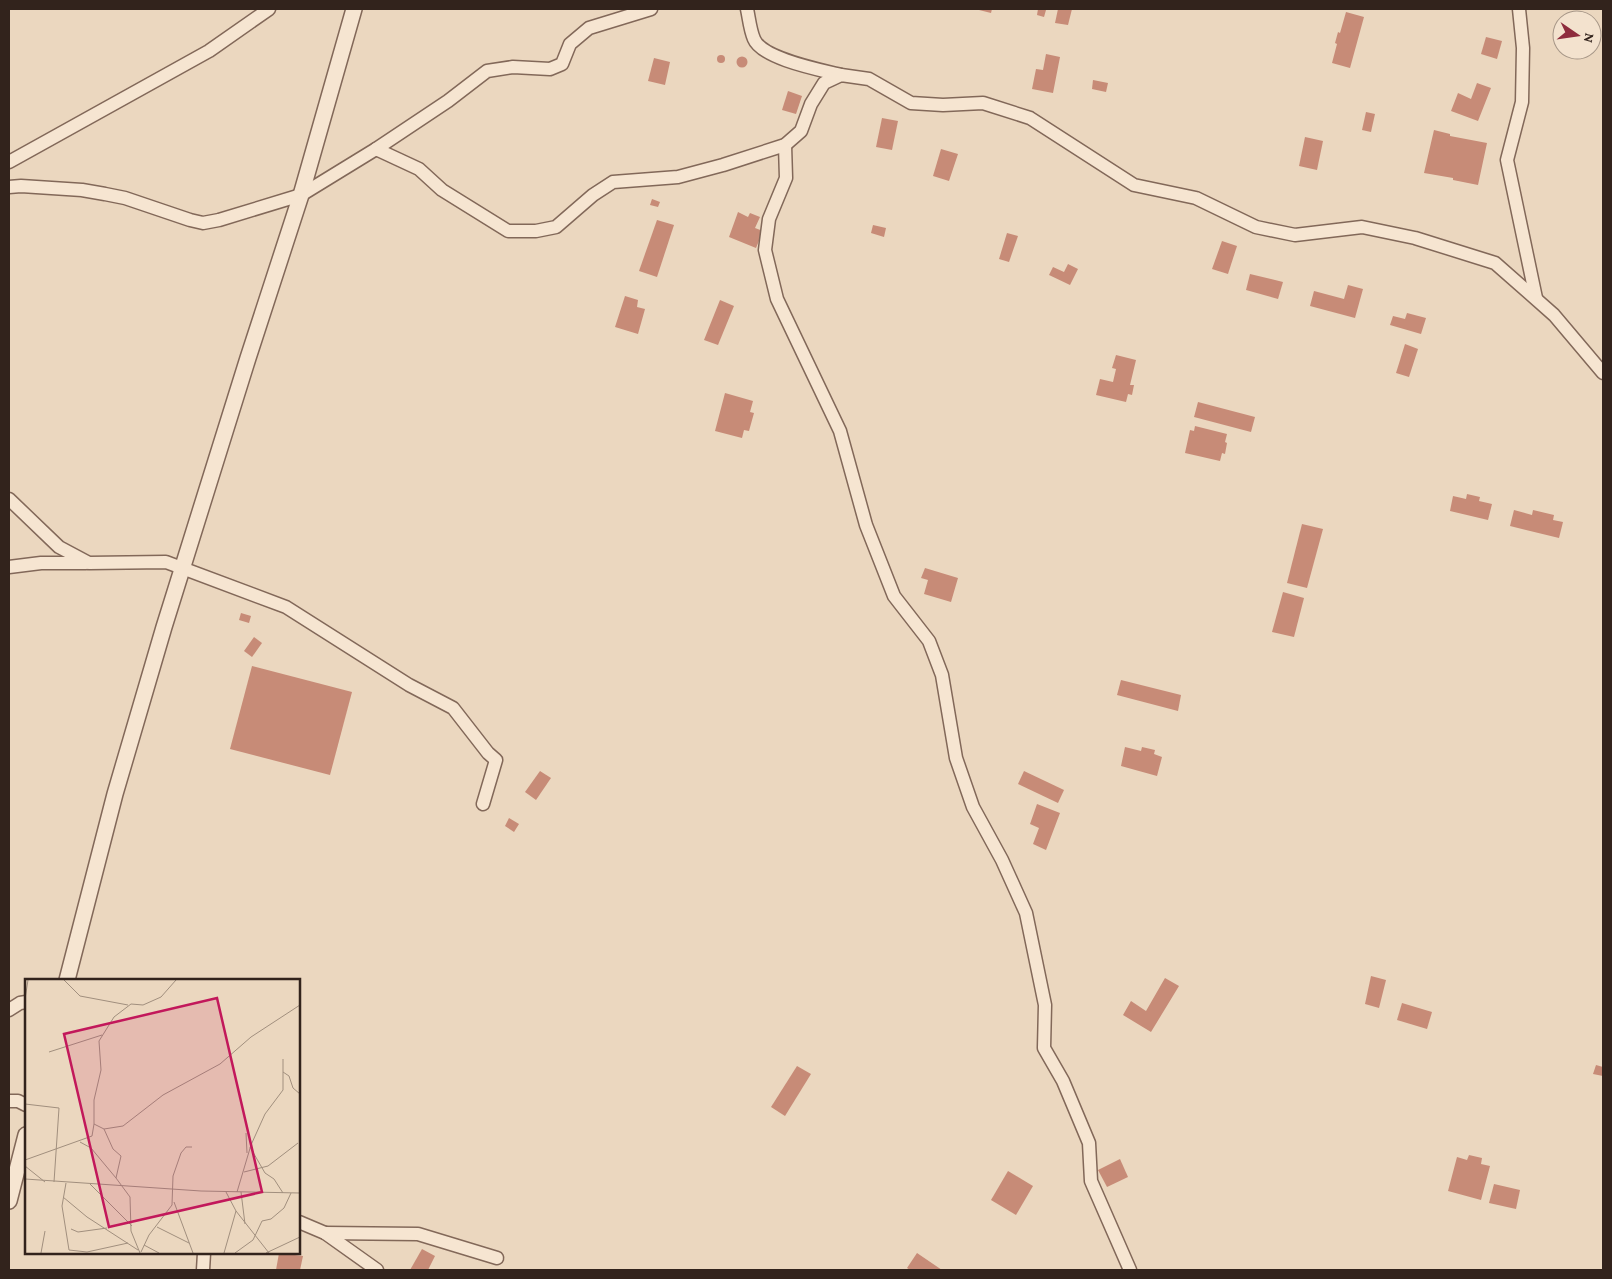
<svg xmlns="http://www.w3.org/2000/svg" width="1612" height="1279" viewBox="0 0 1612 1279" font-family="'Crimson Pro',serif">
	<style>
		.building { fill: #c78b77 }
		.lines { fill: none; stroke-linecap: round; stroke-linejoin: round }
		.minor-casing { stroke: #826859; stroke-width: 15 }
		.tertiary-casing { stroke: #826859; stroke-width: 18 }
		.minor { stroke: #f6e5d1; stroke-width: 12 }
		.tertiary { stroke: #f6e5d1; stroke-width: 15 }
		.inset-road { fill: none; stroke: #a18f7e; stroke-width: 1 }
		.view { fill: #c2185b; fill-opacity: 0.15; stroke: #c2185b; stroke-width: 2.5 }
		.inset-edge { fill: none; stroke: #32231c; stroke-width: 2.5 }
	</style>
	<rect width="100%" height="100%" fill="#ebd7bf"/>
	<g class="building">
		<path d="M975,9H992L991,13Z"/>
		<path d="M1038,9L1046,10L1044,17L1037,15Z"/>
		<path d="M1058,9H1072L1068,25L1055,23Z"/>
		<path d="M1346,12L1364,17L1350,68L1332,63L1337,44L1335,43L1338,32L1340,33Z"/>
		<path d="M1486,37L1502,41L1497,59L1481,54Z"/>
		<path d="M1046,54L1060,57L1053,93L1032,89L1036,69L1043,70Z"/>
		<circle cx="721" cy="59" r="4"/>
		<circle cx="742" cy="62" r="5.5"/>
		<path d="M654,58L670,62L665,85L648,81Z"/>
		<path d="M1093,80L1108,83L1106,92L1092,89Z"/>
		<path d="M1477,83L1491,88L1478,121L1451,111L1458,93L1471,99Z"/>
		<path d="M788,91L802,96L796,114L782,110Z"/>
		<path d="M1366,112L1375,114L1371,132L1362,130Z"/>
		<path d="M882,118L898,121L892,150L876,147Z"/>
		<path d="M1434,130L1450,134V136L1487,143L1478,185L1453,180V178L1424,173Z"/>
		<path d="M1305,137L1323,141L1317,170L1299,166Z"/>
		<path d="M941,149L958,154L949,181L933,176Z"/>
		<path d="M652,199L660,202L658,207L650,205Z"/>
		<path d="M738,212L748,217L750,213L760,217L755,228L763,231L756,248L729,237Z"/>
		<path d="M657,220L674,225L657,277L639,271Z"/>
		<path d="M873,225L886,228L884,237L871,233Z"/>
		<path d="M1007,233L1018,236L1009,262L999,259Z"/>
		<path d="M1222,241L1237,246L1228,274L1212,269Z"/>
		<path d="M1068,264L1078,269L1070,285L1049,275L1053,267L1064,272Z"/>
		<path d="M1250,274L1283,282L1278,299L1246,290Z"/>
		<path d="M1348,285L1363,289L1355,318L1310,306L1314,291L1344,299Z"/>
		<path d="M625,296L638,300L637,307L645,309L638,334L615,327Z"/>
		<path d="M720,300L734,306L718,345L704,340Z"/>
		<path d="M1407,313L1426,318L1421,334L1390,325L1393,316L1405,319Z"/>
		<path d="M1405,344L1418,349L1409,377L1396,373Z"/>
		<path d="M1116,355L1136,360L1130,385H1134L1132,395L1128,394L1126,402L1096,395L1100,379L1113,382L1116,369L1112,368Z"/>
		<path d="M725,393L753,401L750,412L754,413L749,431L744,430L742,438L715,431Z"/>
		<path d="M1198,402L1255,417L1251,432L1194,417Z"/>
		<path d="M1195,426L1227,434L1225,442L1227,443L1225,454L1222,453L1220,461L1185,453L1190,430L1194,431Z"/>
		<path d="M1467,494L1480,497L1479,501L1492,504L1488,520L1450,511L1453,496L1466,499Z"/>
		<path d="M1514,510L1532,515L1533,510L1554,515L1553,520L1563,522L1559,538L1510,526Z"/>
		<path d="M1302,524L1323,529L1307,588L1287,583Z"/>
		<path d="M925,568L958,578L951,602L924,594L928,580L921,578Z"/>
		<path d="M1283,592L1304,598L1294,637L1272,632Z"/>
		<path d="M241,613L251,616L249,623L239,620Z"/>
		<path d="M254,637L262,643L252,657L244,651Z"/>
		<path d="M252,666L352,692L330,775L230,749Z"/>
		<path d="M1121,680L1181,695L1178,711L1117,695Z"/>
		<path d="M1125,747L1141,751L1142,747L1155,750L1154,754L1162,757L1157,776L1121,766Z"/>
		<path d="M540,771L551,778L536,800L525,792Z"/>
		<path d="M1024,771L1064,790L1058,803L1018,784Z"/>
		<path d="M1037,804L1060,813L1046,850L1033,844L1039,828L1030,824Z"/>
		<path d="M509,818L519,824L514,832L505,826Z"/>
		<path d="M1371,976L1386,980L1379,1008L1365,1004Z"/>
		<path d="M1165,978L1179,986L1151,1032L1123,1015L1131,1001L1146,1011Z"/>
		<path d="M1402,1003L1432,1012L1427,1029L1397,1020Z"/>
		<path d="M1596,1065L1603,1067V1076L1593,1074Z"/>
		<path d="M797,1066L811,1074L785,1116L771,1107Z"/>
		<path d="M1469,1155L1482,1158L1481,1164L1490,1166L1481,1200L1448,1191L1457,1157L1467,1160Z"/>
		<path d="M1120,1159L1128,1177L1107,1187L1098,1170Z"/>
		<path d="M1008,1171L1033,1186L1016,1215L991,1200Z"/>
		<path d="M1494,1184L1520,1190L1516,1209L1489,1203Z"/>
		<path d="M422,1249L435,1256L428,1270H410Z"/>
		<path d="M279,1253L303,1256L300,1270H276Z"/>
		<path d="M917,1253L942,1270H910L907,1268Z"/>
	</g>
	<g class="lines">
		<g class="minor-casing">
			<g id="minor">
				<path d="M747,9C749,18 750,30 754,39C762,59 821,70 841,75"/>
				<path d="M1519,9L1523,48L1522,102L1507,160L1536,298"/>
				<path d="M785,145L786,178L769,219L765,250L777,299L840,431L866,525L894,596L929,641L942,675L956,758L973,807L1002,860L1026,913L1045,1005L1044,1048L1063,1081L1089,1143L1091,1181L1130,1270"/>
				<path d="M376,149L448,101L487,71L513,67L550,69L562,64L570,44L589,28L651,9"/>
				<path d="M9,162L209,51L269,9"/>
				<path d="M9,187L21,186L82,190L105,194L125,198L190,220L203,223L219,220L301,195L376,149L419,169L442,190L508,231H536L556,227L593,195L613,182L678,177L723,165L785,145L801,131L811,104L824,83L841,75L869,79L911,103L943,105L983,103L1030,118L1134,185L1196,198L1256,227L1295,235L1362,227L1415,238L1495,263L1554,315L1603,373"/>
				<path d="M9,499L59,547L89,563L166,562L286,607L409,685L453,708L488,753L496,760L483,804"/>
				<path d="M9,567L41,563H86"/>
				<path d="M9,1010L20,1003L26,1002"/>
				<path d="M9,1101H18L26,1105"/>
				<path d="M299,1222L325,1233L377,1270"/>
				<path d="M325,1233L418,1234L497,1258"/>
				<path d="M203,1270L204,1253"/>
			</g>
		</g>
		<g class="tertiary-casing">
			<g id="tertiary">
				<path d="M67,980L115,794L164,627L248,358L301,195L354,9"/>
				<path d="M9,1201L26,1135"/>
			</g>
		</g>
		<use href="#minor" class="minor"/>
		<use href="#tertiary" class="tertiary"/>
	</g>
	<g transform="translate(25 979)">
		<rect width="275" height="275" fill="#ebd7bf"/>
		<path class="inset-road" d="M39,1L55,17L103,26M0,20L3,1M24,73L77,56M258,93L264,97L268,109L275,115M0,125L34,129L29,203M79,150L98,147L138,116L195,85L226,58L275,26M221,154L222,174M55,163L66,169L91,199M225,168L240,194L249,200L258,214M0,181L67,157L69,145M0,187L20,203M219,193L243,187L273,164M0,200L176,212L275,214M41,204L37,227L44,271L62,273L103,264M65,205L107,247M212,213L226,166L240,135L258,111V80M216,213L220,245M38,218L62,238L113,271M149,223L168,274M211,232L244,274M132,248L164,264M46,250L53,253L82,249M119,266L134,274M116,273L124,256L147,226L148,197L156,174L161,168H167M16,274L20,252M115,274L106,252L105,218L91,199L96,177L88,170L79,150L69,145V121L76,91L74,62L89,38L106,25L118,26L136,18L151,1M199,274L211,232L201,213M210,274L228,261L237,242L246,240L259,229L266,214M241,274L275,258"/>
		<path class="view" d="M192,19L237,213L84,248L39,55Z"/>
		<rect width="275" height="275" class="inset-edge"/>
	</g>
	<rect width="1612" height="1279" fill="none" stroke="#32231c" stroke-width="20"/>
	<g transform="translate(1577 35) rotate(103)"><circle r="24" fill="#f3e2ce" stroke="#a69687"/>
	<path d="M0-4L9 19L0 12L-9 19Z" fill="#8e2c3d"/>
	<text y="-8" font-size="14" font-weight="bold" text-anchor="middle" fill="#32231c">N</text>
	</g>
</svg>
